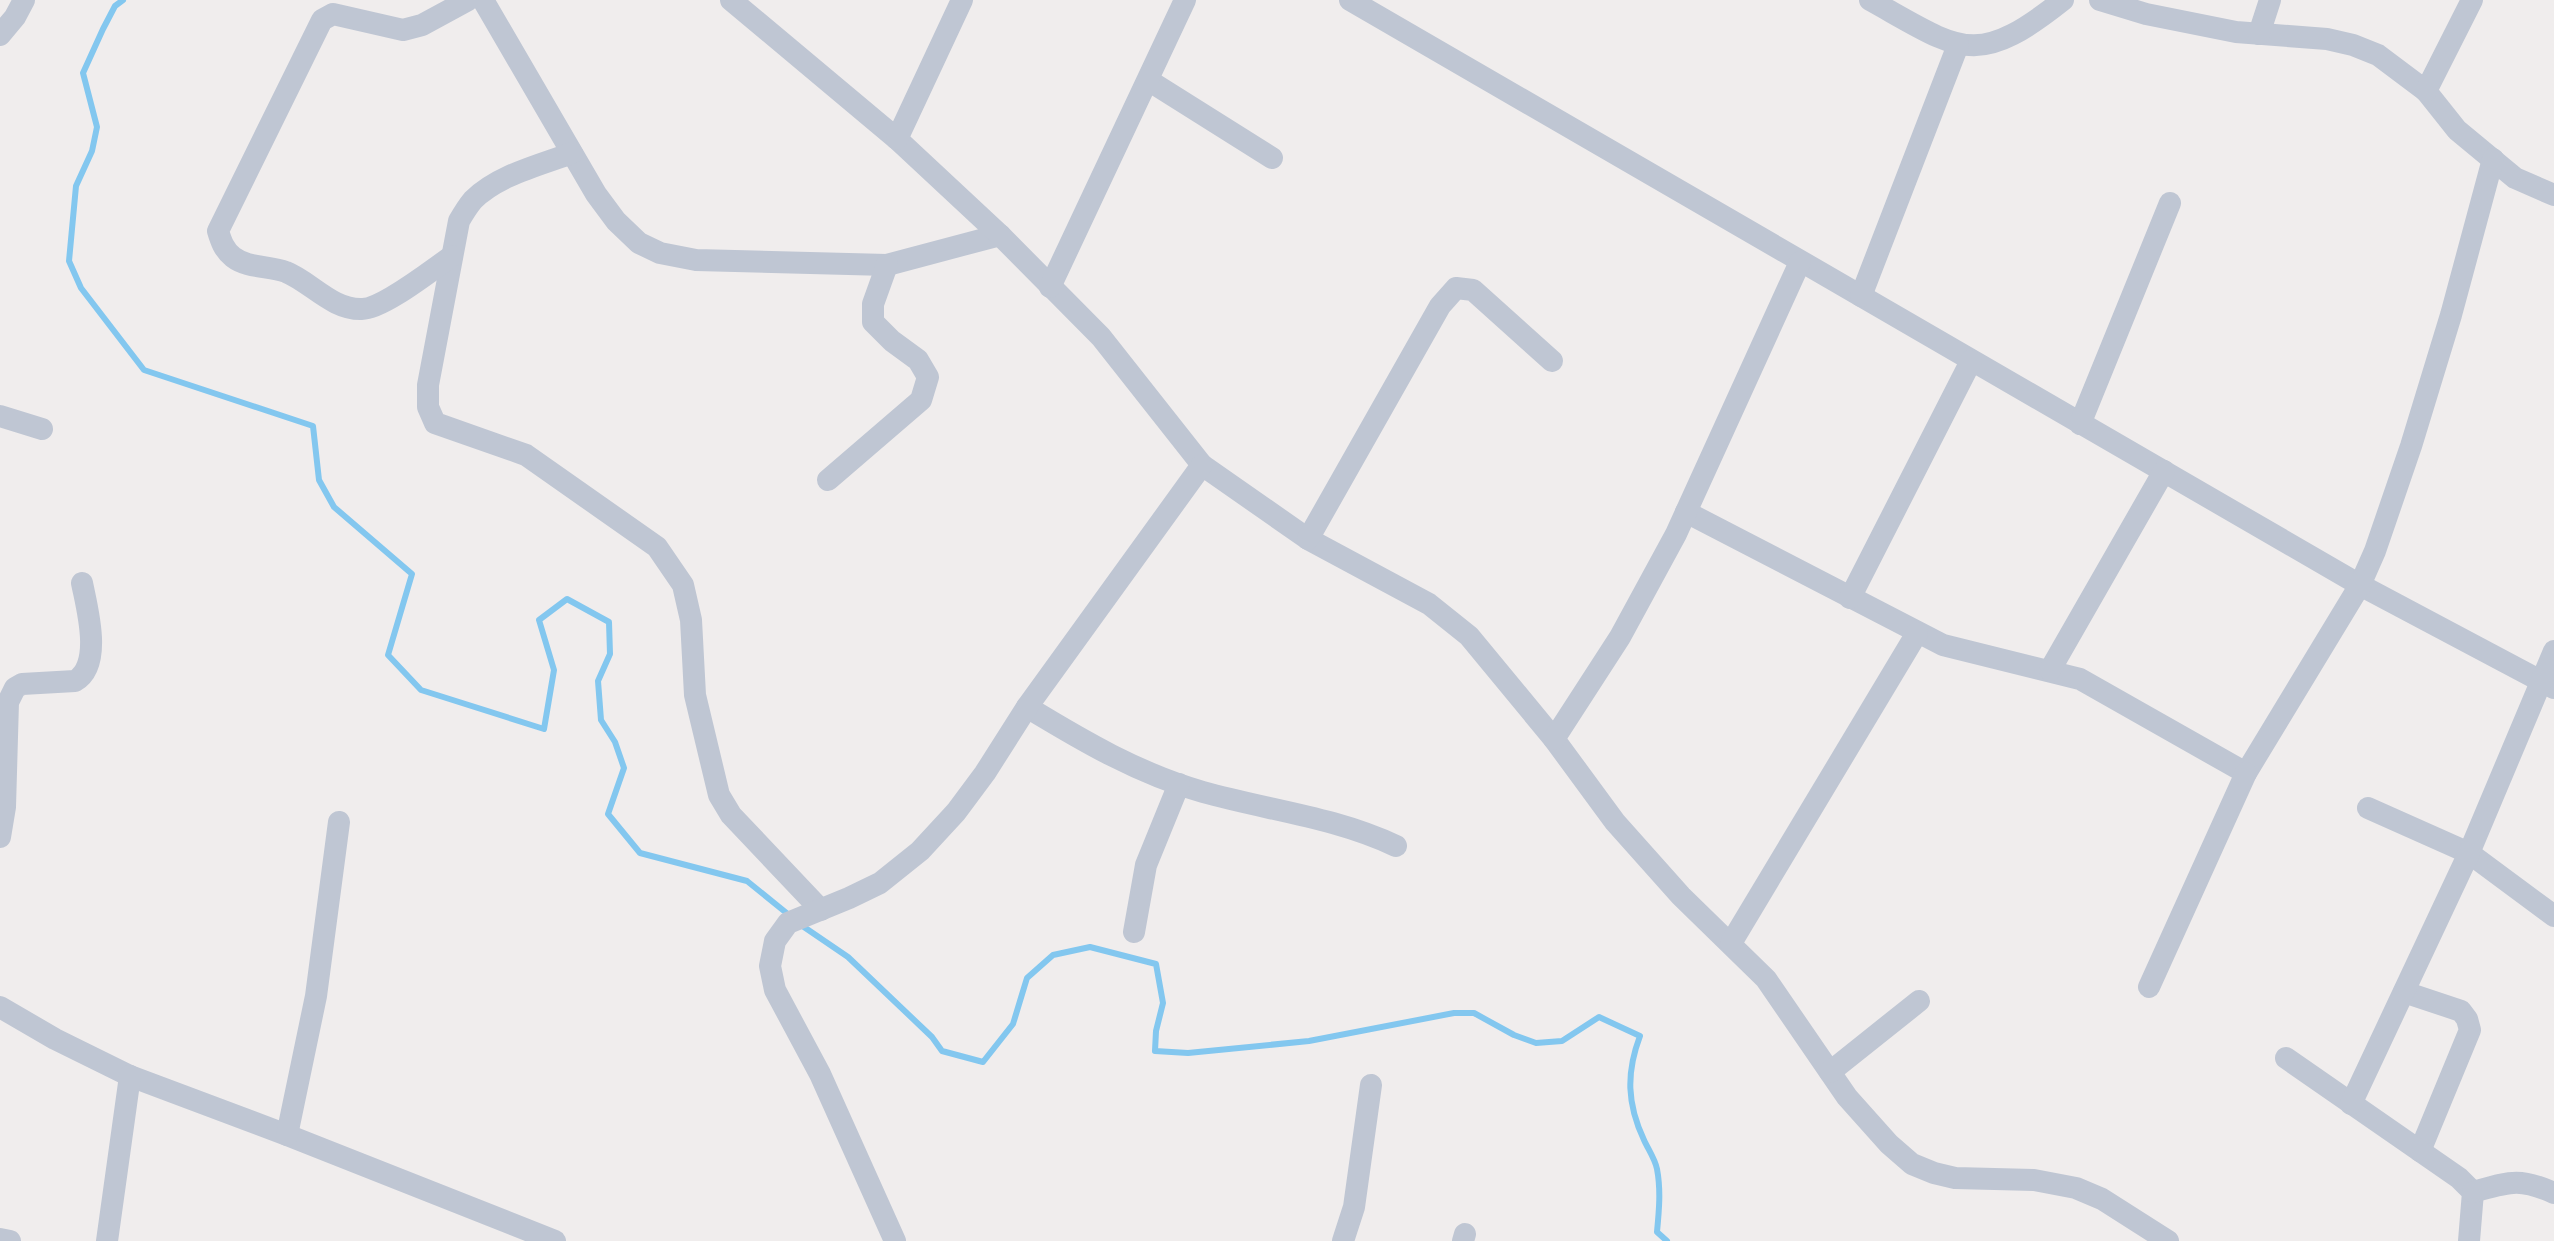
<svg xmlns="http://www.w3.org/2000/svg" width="2554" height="1241" viewBox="0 0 2554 1241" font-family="'Sofia Sans Condensed',sans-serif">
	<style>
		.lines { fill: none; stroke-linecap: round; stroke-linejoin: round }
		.stream { stroke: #83c7ef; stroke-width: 6 }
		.minor { stroke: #bfc6d3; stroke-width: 22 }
	</style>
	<rect width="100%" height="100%" fill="#f0eded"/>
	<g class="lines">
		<g class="stream">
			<path d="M123,0L115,6L103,29L83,73L97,127L92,151L76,186L69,261L81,288L144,370L313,426L319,480L334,507L412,574L388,655L421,690L544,729L554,670L539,620L567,599L609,622L610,654L598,681L601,720L615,742L624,768L608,814L640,853L747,881L789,915"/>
			<path d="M801,925L848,957L932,1037L942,1051L983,1062L1013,1024L1027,978L1053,955L1090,947L1156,964L1163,1003L1156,1031L1155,1051L1188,1053L1309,1041L1454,1013H1474L1514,1035L1536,1043L1562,1041L1599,1017L1640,1036C1626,1073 1627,1104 1644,1140C1648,1149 1655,1159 1657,1169C1661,1190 1659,1211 1657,1232L1667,1241"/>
		</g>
		<g class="minor">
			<path d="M483,0L596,194L616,221L639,243L660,253L696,260L887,265L1000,235"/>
			<path d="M731,0L897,139L1000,235L1101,337L1202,465L1308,539L1429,604L1469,636L1554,739L1615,822L1681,896L1766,979L1847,1097L1889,1144L1912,1164L1934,1173L1955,1178L2034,1180L2076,1188L2102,1199L2168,1241"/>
			<path d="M1350,0L2360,585L2554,688"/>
			<path d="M1870,0C1960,50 1975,70 2063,0"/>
			<path d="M2100,0L2146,14L2236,32L2327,39L2353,45L2378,55L2426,91L2457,130L2515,178L2554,195"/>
			<path d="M2259,34L2270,0"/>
			<path d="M0,35L15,17L24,0"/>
			<path d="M1148,80L1272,158"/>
			<path d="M2426,91L2472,0"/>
			<path d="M897,139L962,0"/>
			<path d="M572,153C540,165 498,175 473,200C468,206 463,214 459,221L428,385V407L435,423L526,455L657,547L683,585L691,620L695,695L719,795L731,815L821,910"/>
			<path d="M452,256C433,269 383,309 362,309C332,310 311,282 286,272C269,266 247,268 233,257C224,250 221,241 218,231L322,20L333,14L403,30L422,25L468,0"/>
			<path d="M1050,287L1185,0"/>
			<path d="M1861,296L1958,45"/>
			<path d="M0,416L42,429"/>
			<path d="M2080,424L2170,203"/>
			<path d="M828,480L921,400L928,377L918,360L892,341L873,322V304L887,265"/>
			<path d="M1686,512L1943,645L2080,679L2246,773L2360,585L2375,551L2411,446L2451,315L2493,159"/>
			<path d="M1308,539L1440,306L1456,288L1473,290L1552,361"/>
			<path d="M1850,598L1971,361"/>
			<path d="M2050,670L2164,471"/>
			<path d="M1027,707C1083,741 1139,774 1203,792C1267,810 1335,817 1396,846"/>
			<path d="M1554,739L1620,637L1676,534L1800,262"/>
			<path d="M2368,808L2469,853L2554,916"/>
			<path d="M0,837L5,807L8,702L15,688L22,684L75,681C103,665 87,608 82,583"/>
			<path d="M1134,932L1146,865L1179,784"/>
			<path d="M1731,943L1917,633"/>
			<path d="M2149,987L2246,773"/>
			<path d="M2404,992L2461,1011L2467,1019L2470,1030L2420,1151"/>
			<path d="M0,1007L55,1039L130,1076L287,1135L555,1241"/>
			<path d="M2286,1058L2459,1178L2473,1192L2469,1241"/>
			<path d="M1830,1072L1919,1001"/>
			<path d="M2351,1104L2469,853L2554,651"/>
			<path d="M287,1135L316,996L339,822"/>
			<path d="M2473,1192C2509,1182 2519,1177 2554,1193"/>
			<path d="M0,1239L10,1241"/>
			<path d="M107,1241L130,1076"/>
			<path d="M895,1241L820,1074L775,990L770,966L775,941L788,923L849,898L880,883L920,851L956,812L985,773L1027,707L1202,465"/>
			<path d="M1343,1241L1354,1207L1371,1085"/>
			<path d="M1463,1241L1465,1234"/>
		</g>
	</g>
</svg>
